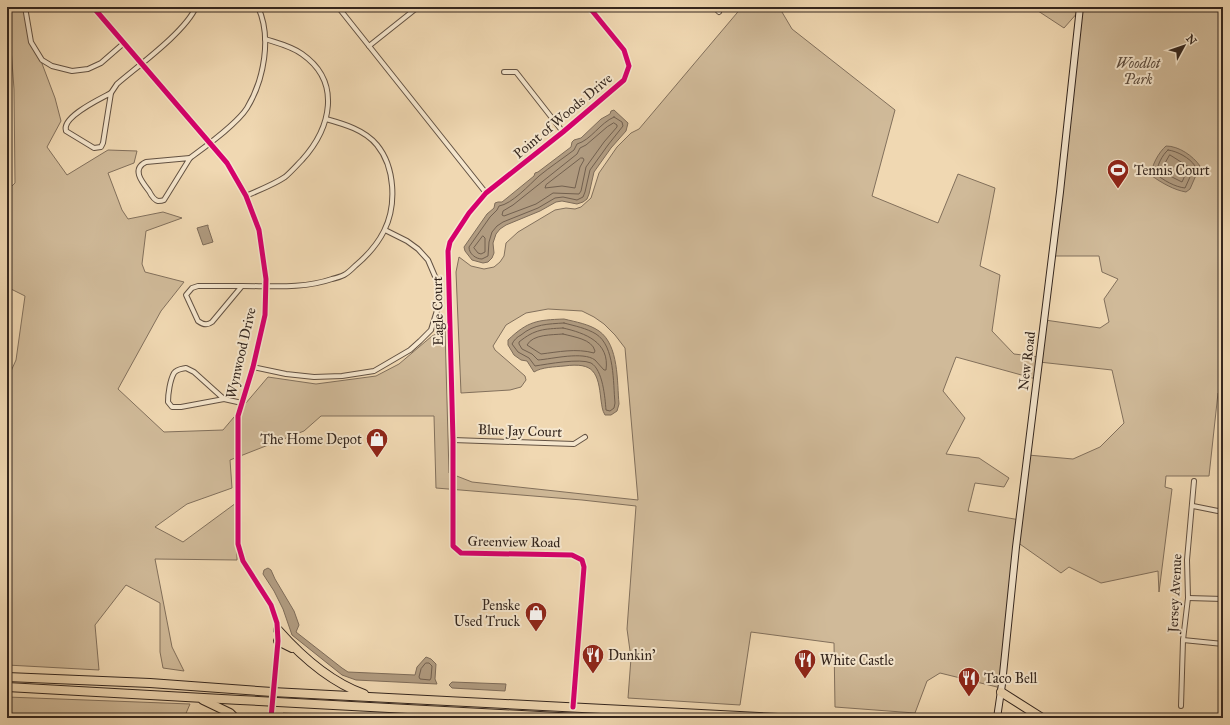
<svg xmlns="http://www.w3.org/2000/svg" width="1230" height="725" viewBox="0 0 1230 725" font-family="'IM FELL Great Primer',serif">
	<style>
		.green { fill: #d0ba99; stroke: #82705c; fill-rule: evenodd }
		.water { fill: #b09b80; stroke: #7e6c59 }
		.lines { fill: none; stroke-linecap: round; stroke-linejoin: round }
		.shore { stroke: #72604f; stroke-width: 1 }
		.street-casing { stroke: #635243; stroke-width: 6 }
		.secondary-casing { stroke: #34261e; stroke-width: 8 }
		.highway-casing { stroke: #34261e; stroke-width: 10 }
		.street { stroke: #f5e6cd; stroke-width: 4 }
		.secondary { stroke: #f5e6cd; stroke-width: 6 }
		.highway { stroke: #f0d8b2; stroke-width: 8 }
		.cycleway-casing { stroke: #f5e6cd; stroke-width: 8 }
		.cycleway { stroke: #d6006c; stroke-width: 5 }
		.labels { text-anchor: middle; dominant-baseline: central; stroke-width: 4; stroke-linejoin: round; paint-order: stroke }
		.park-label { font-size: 14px; font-style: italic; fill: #5b4b3d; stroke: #f5e6cd }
		.street-label { font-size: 14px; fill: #34261e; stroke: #f5e6cd }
		.poi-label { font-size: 14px; fill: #34261e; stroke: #f5e6cd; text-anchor: start }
	</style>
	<rect width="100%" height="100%" fill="#f0d8b2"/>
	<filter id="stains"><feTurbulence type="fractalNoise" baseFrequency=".005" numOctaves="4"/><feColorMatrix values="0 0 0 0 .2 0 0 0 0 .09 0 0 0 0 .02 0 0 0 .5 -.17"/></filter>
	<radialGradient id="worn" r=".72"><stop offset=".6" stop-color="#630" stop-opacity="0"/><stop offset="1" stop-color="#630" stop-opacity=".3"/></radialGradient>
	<g class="green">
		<path d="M8,7H24L30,43L38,53L55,98L61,121L47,147L67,175L108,150L137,151L134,163L108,173L122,210L128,219L163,212L182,218L146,231L142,264L145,272L184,282L161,311L118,389L164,432L223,430L268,377L316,384L376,376L399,364L432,336L445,330L449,473L472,482L638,500L625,348L615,335L604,324L594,317L582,311L548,309L526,313L506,325L493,346L495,350L525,376L526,380L521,387L510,390L461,393L456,272L459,257L471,266L484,269L494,267L500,262L504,256L506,243L518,232L555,210L566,208L575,209L581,207L591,198L599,173L617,147L631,133L639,129L742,7H779L792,29L895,110L872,196L938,223L958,174L995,188L980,266L1000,275L992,331L1014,354L1040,357L1045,320L1100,328L1109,322L1104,299L1118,279L1102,272L1099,256H1055V235L1079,11L1064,28L1032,7H1223V391L1218,393L1209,476H1166L1165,487L1172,489L1159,592L1158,571L1101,583L1069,567L1061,573L1017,542L1001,688L940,673L927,681L915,713L835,707L834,643L751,632L740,705L628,698L631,658L627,629L636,506L582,500L436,488L434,416H321L304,431L230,460L232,488L187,504L155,527L183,542L236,503L237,560L155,559L172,647L184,671L163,668L160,652V603L126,585L95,625L99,670L7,665V380L16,360L25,296L7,287V191L15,183L14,89ZM956,357L1036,379L1039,362L1112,370L1124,423L1100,447L1073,459L1028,455L1020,520L968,511L975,483L1004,487L1009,478L979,458L946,454L965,418L943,391Z"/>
		<path d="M7,697L190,704L184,718H7Z"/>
		<path d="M283,713L376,718H283Z"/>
	</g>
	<g class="water">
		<path d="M614,110L628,123L626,131L611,148L594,172L589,194L587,199L583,202L577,204L562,201L556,202L540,211L506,225L500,229L496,234L493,243L494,253L492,258L488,262L483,263L472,260L465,251L464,247L487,214L494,208L495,203L498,202H502L507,198L534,176L535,173L538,172L571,147L572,142L574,140L581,138L601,119L610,114L611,111Z"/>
		<path d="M1166,146C1179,146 1193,156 1200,166L1190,189L1186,192C1174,190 1162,183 1152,176C1150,167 1159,152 1166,146Z"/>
		<path d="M208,225V227L213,242L203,245L197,228Z"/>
		<path d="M564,319C576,322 589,324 599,331C619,345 617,382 619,404L617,411L611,415H605C602,410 602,406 601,400C598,372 594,362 564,366C554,367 542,367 534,372L527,361L521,360L514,355L508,345V340C528,321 537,320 564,319Z"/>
		<path d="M268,568L271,570L275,579L294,611L299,625L296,632L342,668L348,672L415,675L417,667L426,657L431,659L436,664L435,679L437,684L356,680L342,675L292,635L283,609L274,591L263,574L264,570Z"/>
		<path d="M452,682L506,684L505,691L452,688L449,685Z"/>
	</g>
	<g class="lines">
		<g class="shore">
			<path d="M614,117L622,122L623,126L608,145L590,170L585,192L583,197L577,200L563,197L555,198L538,208L503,222L497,226L492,232L489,242L488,256L482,259C476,259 469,254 469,247L490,217L497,210L499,206C512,204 529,185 539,176C550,167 562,159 574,150L577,144C591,140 600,123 614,117Z"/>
			<path d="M614,123L617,125V127L604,142L586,167L581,191L579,194L553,193L536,204L504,216L502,215L503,211L513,205L577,154L580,148L586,145L607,127Z"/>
			<path d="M1168,150C1177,151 1190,158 1195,166L1185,188C1175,187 1163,180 1156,174C1157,166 1162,155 1168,150Z"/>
			<path d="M1170,155L1189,167L1182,182L1162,172L1164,165Z"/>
			<path d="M581,158H583L584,160L580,167L575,188L562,186L545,188L546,185Z"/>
			<path d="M483,236L485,238V252L481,254L478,253L474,248Z"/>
			<path d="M564,323C575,326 586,328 596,334C615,346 613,383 615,403L614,408L610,411L606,410C605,398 603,370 591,363C580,358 548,364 535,366L529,358L518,352L512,344C514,340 517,337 521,335C534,324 548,324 564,323Z"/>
			<path d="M563,328C585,333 610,342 606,370H604C601,367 598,363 595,360C583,351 552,359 538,360L532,354L522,349L519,344V342C535,329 544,329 563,328Z"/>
			<path d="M563,334C574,337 592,339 595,351L594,353C576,348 558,352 541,354L527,345C533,334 552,335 563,334Z"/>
			<path d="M426,663H429L432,666L431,678L430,680L420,679L419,677L421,669Z"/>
		</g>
		<g class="street-casing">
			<g id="street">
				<path d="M25,7L31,42L42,60L52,66L72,71L88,69L101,63L124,43"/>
				<path d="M93,7L227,163L246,196L259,230L266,279L265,315L253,367L238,416V544C244,576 276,597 278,631"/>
				<path d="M338,7L486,193"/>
				<path d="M714,7L719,12"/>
				<path d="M593,11L597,7"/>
				<path d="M369,46L418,7"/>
				<path d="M504,72H516L563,132"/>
				<path d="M111,93L103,143L101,147L94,148L66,131C61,117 100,99 111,93Z"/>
				<path d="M111,93L117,84C139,65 185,32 196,7"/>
				<path d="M190,158C206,146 237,124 247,108C264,80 272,37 258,7"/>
				<path d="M190,158L164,200C162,201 160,201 158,201C154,200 151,195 149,191C142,182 131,169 146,162Z"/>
				<path d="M246,196C259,190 273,185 285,177C291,172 297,165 302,160C331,128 342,82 302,54C291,46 277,43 265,39"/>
				<path d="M198,286H242L212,322C207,326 202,324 198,321L186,295L192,288Z"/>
				<path d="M242,286C272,286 303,289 332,279C336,278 340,277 344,275C348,273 352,269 355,266C367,256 377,245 384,231C397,205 395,167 377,145C365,130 344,124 326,119"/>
				<path d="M253,367L286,374L314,377L342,376L374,371L410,350L420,341L431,330L439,304L437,281L428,260L418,249L407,241L385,230"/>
				<path d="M186,368L194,372L224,399L181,407H172L168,402C168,394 170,380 174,373C177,369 182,369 186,368Z"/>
				<path d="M224,399L242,403"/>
				<path d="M453,440L574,444L585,437"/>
				<path d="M1193,506L1223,512"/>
				<path d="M1188,598L1223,599"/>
				<path d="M1183,640L1223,644"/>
				<path d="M1181,706L1183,640L1188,598L1187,560L1194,481"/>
				<path d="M573,707L584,567L582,560L572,555L461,553L453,546V440L448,251L450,242L469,213L486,193L563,132L624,80L629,66L624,50L589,7"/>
				<path d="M422,711L426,718"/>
				<path d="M271,718L278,640"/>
				<path d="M433,718L440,712"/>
			</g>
		</g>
		<g class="secondary-casing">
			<path id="secondary" d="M997,718L1002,684L1016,547L1060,192L1080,7"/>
		</g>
		<g class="highway-casing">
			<g id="highway">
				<path d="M278,630C302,657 330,682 364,694"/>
				<path d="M278,641L292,648"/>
				<path d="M7,677L150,683L272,692L778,718"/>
				<path d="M7,687C197,697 387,709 577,718"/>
				<path d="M1001,692L1042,718"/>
				<path d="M203,700L230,713L235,718"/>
			</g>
		</g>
		<use href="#street" class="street"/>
		<use href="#secondary" class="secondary"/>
		<use href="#highway" class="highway"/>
		<g class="cycleway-casing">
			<g id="cycleway">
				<path d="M93,7L227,163L246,196L259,230L266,279L265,315L253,367L238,416V544L243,561L271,605L277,623L278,641L271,718"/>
				<path d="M573,707L584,567L582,560L572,555L461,553L453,546V440L448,251L450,242L469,213L486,193L563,132L624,80L629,66L624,50L589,7"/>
			</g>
		</g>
		<use href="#cycleway" class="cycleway"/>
	</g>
	<defs>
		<g id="stadium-pin" transform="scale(1.15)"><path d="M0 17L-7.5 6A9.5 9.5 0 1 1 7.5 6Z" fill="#8f2418" stroke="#f5e6cd"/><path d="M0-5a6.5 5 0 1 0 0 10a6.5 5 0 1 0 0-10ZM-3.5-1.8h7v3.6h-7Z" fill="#fff"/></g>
		<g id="shop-pin" transform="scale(1.15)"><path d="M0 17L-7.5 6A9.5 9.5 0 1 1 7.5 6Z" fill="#8f2418" stroke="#f5e6cd"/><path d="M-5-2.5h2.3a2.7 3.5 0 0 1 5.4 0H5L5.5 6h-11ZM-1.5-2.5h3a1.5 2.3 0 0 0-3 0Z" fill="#fff"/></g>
		<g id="restaurant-pin" transform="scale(1.15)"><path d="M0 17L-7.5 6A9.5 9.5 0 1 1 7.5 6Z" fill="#8f2418" stroke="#f5e6cd"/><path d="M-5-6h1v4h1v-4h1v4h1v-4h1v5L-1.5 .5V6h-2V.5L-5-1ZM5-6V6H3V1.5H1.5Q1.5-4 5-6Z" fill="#fff"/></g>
	</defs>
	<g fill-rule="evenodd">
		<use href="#stadium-pin" x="1118" y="170"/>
		<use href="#shop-pin" x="377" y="439"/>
		<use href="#shop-pin" x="536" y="613"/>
		<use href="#restaurant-pin" x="593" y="655"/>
		<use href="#restaurant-pin" x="805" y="660"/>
		<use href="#restaurant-pin" x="969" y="678"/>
	</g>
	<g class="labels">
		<g class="park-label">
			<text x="1138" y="63">Woodlot<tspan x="1138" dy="16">Park</tspan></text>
		</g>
		<g class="street-label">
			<text transform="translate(563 116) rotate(-40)">Point of Woods Drive</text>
			<text transform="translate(438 311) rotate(-91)">Eagle Court</text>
			<text transform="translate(241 353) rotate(-77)">Wynwood Drive</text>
			<text transform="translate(1027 361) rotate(-83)">New Road</text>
			<text transform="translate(520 431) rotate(2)">Blue Jay Court</text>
			<text transform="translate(514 542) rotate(1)">Greenview Road</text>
			<text transform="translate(1175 593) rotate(-87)">Jersey Avenue</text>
		</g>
		<g class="poi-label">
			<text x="1134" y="170">Tennis Court</text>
			<text x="362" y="439" text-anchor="end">The Home Depot</text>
			<text x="520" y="605" text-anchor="end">Penske<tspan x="520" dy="16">Used Truck</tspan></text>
			<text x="608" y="655">Dunkin'</text>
			<text x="820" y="660">White Castle</text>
			<text x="984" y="678">Taco Bell</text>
		</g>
	</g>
	<rect width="1230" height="725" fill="none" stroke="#f0d8b2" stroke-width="24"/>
	<rect x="8" y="8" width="1214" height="709" fill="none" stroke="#34261e" stroke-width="2"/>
	<rect x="12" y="12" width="1206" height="701" fill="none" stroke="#34261e"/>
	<g transform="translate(1184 46) rotate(50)" stroke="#f5e6cd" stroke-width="3" paint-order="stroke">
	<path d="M0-3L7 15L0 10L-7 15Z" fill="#34261e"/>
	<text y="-6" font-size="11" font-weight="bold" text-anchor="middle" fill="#34261e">N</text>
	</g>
	<rect width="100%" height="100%" filter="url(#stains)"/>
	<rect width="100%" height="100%" fill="url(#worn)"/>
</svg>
